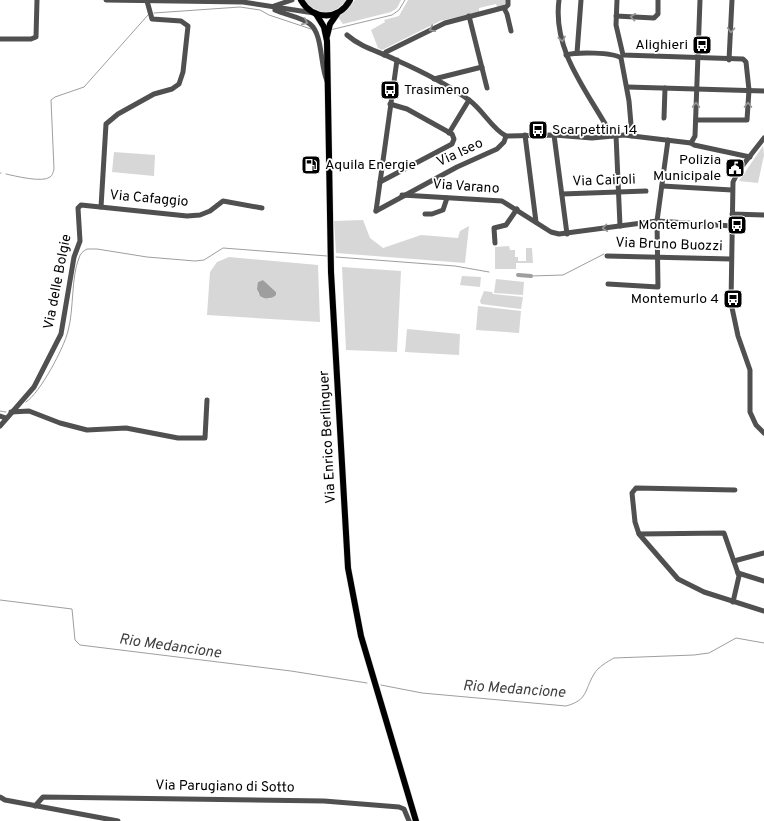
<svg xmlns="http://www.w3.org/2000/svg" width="764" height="821" viewBox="0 0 764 821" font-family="Overpass,sans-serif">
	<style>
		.green { fill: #d7d7d7; fill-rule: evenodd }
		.water { fill: #9e9e9e }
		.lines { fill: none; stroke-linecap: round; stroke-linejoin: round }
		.stream { stroke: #9e9e9e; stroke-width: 1 }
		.canal { stroke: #9e9e9e; stroke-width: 4 }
		.major-casing { stroke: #dbdbdb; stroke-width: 7 }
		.minor { stroke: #505050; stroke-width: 5 }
		.major { stroke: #000; stroke-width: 6 }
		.oneway { stroke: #969696 }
		.labels { text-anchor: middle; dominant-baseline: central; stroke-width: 3.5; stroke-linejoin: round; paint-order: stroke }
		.poi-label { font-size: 14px; fill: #000; stroke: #fff; text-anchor: end }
		.street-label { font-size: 14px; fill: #000; stroke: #fff }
		.water-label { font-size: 15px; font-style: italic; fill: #3f3f3f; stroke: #fff }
	</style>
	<rect width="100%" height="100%" fill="#fff"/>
	<g class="green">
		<path d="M305,0H346C335,16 316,16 305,0Z"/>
		<path d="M355,0H401L397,8L391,12L343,24L338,17L347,10Z"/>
		<path d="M408,0H506L504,6L497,7L496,4L479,8V12L440,21L382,50L378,48L371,30L385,22L384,20L399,16Z"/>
		<path d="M763,146L764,155L758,183L739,181Z"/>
		<path d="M114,152L155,155L154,176L112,172Z"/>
		<path d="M363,220L370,238L383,248L421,235L458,238L460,231L469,226L465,263L336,253L334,221Z"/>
		<path d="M509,246L510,250H515V257H518V261H526V248H532L533,263H516V269H495V247Z"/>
		<path d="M229,257L318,265L320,322L207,315L210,272L217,262ZM263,280L276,292L270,299L262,298L258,293V282Z"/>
		<path d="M342,267L401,271L397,352L346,350Z"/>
		<path d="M462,276L481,277L480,287L460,285Z"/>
		<path d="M496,279L524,282L523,295L494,293Z"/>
		<path d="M484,291L492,292L493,294L523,297L521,309L481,304L480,301Z"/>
		<path d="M478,306L521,311L519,333L476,330Z"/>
		<path d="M407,329L460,334L459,355L405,352Z"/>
	</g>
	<path class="water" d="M263,280L276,292V295C272,299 265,300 260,296L257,289L258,282Z"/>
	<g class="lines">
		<g class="stream">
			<path d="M154,13L240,7L260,10L269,15L311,29"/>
			<path d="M330,30L392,15L399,10L405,0"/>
			<path d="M0,173H1"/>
			<path d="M6,174C15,176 43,183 50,177C53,175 53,172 54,169L51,100L55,97L84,87L148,15"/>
			<path d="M336,257L455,266L489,272"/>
			<path d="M531,276L563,275L604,254"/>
			<path d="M26,402C40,393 64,348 68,331C74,310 71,277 79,258C80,254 83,251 87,249H97L147,257L195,261L204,260L223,248L327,256"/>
			<path d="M0,411L6,412"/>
			<path d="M0,600L72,609L75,640L80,645L291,671L367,683"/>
			<path d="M381,685L422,693L566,706C588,700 584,691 594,674C598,667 607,662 614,658L694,655L709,653L736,638L764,643"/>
		</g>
		<path class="canal" d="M518,275L531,276"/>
		<g class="major-casing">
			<g id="major">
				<path d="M301,0C312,20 339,21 350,0"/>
				<path d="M316,14L324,27L327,41L331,272L348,568L361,636L416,821"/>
				<path d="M327,36L330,24L337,14"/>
			</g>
		</g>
		<g class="minor">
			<path d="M106,0L243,2L314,13"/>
			<path d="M559,0C552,52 589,93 612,136"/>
			<path d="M617,0L616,25L623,55L743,59L746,62L749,90L747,120H696"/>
			<path d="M274,6L292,0"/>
			<path d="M504,8L507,14L511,31"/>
			<path d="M275,10C286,15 301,17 310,24C323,34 320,66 327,81"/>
			<path d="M469,16L487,88"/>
			<path d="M616,16L654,18L658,14V0"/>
			<path d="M347,35C362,48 378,51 396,60C421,71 447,84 469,100C483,110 492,129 506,136L554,135L592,138L624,135L691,143L694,145L750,157"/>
			<path d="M0,39H31L36,37L37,0"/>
			<path d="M577,53L581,0"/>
			<path d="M384,55L386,52L445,23L506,7L508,5V0"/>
			<path d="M566,55C576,52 613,52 621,58L629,101L632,136"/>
			<path d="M729,60L732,0"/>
			<path d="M434,79L482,67"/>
			<path d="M627,87L764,91"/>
			<path d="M664,118L665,88"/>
			<path d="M449,133L469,100"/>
			<path d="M525,135L536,222"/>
			<path d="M554,135L567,234"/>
			<path d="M616,135L620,226"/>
			<path d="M764,138L739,170L733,182L731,303L738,336L750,370V412L756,425L764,433"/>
			<path d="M691,143L695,136L700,0"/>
			<path d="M380,182L452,144L454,139L452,134L407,109L390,104"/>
			<path d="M662,186L732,190"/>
			<path d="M562,194L646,191"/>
			<path d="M402,195L502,201L551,232L559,234L657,221L732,226"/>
			<path d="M101,207L106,124L118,114L154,94L172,89L179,84L183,72L188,26L181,21L152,19L147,1"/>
			<path d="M376,211L397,60"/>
			<path d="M376,211L457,167L497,149L504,142L506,136"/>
			<path d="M425,214H432L443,210L447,198"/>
			<path d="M732,214L764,215"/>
			<path d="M495,243L494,228L506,225L517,209"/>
			<path d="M607,256L731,259"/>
			<path d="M608,284L658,287L657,221L668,140"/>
			<path d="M11,412L29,411L60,423L87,430L126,428L178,438H205L207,400"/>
			<path d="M0,416L6,418"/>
			<path d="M0,426L34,387L61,334L74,257L80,241L78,208L81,205L187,216L200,215L210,211L223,201L262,208"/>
			<path d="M735,490L636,488L632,493L635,522L639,534L678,579L704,592L764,611"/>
			<path d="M639,534L724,533L739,576L733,602"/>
			<path d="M734,561L764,553"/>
			<path d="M738,573L764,581"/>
			<path d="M0,797L5,800L118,821"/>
			<path d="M35,806L43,797L324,801L399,807L404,809L409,821"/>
		</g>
		<use href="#major" class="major"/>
	</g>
	<defs><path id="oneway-chevron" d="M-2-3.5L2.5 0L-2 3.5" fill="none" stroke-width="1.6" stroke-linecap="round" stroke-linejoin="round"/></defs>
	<g class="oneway">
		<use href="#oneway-chevron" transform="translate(633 17) rotate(-174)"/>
		<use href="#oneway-chevron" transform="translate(305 22) rotate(24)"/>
		<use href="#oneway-chevron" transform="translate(432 29) rotate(154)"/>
		<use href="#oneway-chevron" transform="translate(731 30) rotate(93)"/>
		<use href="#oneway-chevron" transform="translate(562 39) rotate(79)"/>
		<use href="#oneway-chevron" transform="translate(696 105) rotate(-89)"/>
		<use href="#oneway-chevron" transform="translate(748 105) rotate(-89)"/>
		<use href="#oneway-chevron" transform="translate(605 228) rotate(172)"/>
	</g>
	<defs>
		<g id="bus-square" transform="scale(1)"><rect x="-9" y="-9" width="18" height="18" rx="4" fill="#000" stroke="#fff"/><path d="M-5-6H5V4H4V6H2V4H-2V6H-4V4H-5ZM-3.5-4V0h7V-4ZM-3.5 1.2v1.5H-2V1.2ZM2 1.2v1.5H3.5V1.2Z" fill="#fff"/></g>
		<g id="fuel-square" transform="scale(1)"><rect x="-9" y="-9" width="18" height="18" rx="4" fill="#000" stroke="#fff"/><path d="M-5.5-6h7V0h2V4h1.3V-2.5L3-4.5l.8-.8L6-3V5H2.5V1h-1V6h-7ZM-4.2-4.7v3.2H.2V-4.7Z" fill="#fff"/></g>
		<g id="civic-square" transform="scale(1)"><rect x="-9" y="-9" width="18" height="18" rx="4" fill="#000" stroke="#fff"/><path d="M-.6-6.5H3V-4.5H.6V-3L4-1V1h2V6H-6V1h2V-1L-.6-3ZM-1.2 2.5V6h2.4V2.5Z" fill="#fff"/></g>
	</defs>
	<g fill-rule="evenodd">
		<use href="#bus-square" x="702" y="45"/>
		<use href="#bus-square" x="390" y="90"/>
		<use href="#bus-square" x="538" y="130"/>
		<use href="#fuel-square" x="311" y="165"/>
		<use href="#civic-square" x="735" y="168"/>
		<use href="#bus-square" x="737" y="225"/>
		<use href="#bus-square" x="733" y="299"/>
	</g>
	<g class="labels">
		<g class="poi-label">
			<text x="688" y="45">Alighieri</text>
			<text x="404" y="90" text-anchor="start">Trasimeno</text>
			<text x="552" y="130" text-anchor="start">Scarpettini 14</text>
			<text x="721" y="160">Polizia<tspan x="721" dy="16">Municipale</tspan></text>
			<text x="325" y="165" text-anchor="start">Aquila Energie</text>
			<text x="723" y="225">Montemurlo 1</text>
			<text x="719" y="299">Montemurlo 4</text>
		</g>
		<g class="street-label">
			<text transform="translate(460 153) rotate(-25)">Via Iseo</text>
			<text transform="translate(604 181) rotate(-2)">Via Cairoli</text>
			<text transform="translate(466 187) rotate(4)">Via Varano</text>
			<text transform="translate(149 199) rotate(5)">Via Cafaggio</text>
			<text transform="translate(669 245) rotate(2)">Via Bruno Buozzi</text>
			<text transform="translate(58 282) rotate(-79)">Via delle Bolgie</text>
			<text transform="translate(328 437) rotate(-93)">Via Enrico Berlinguer</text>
			<text transform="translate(225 787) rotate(1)">Via Parugiano di Sotto</text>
		</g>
		<g class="water-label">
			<text transform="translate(170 647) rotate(8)">Rio Medancione</text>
			<text transform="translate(514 690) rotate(4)">Rio Medancione</text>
		</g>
	</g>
</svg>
